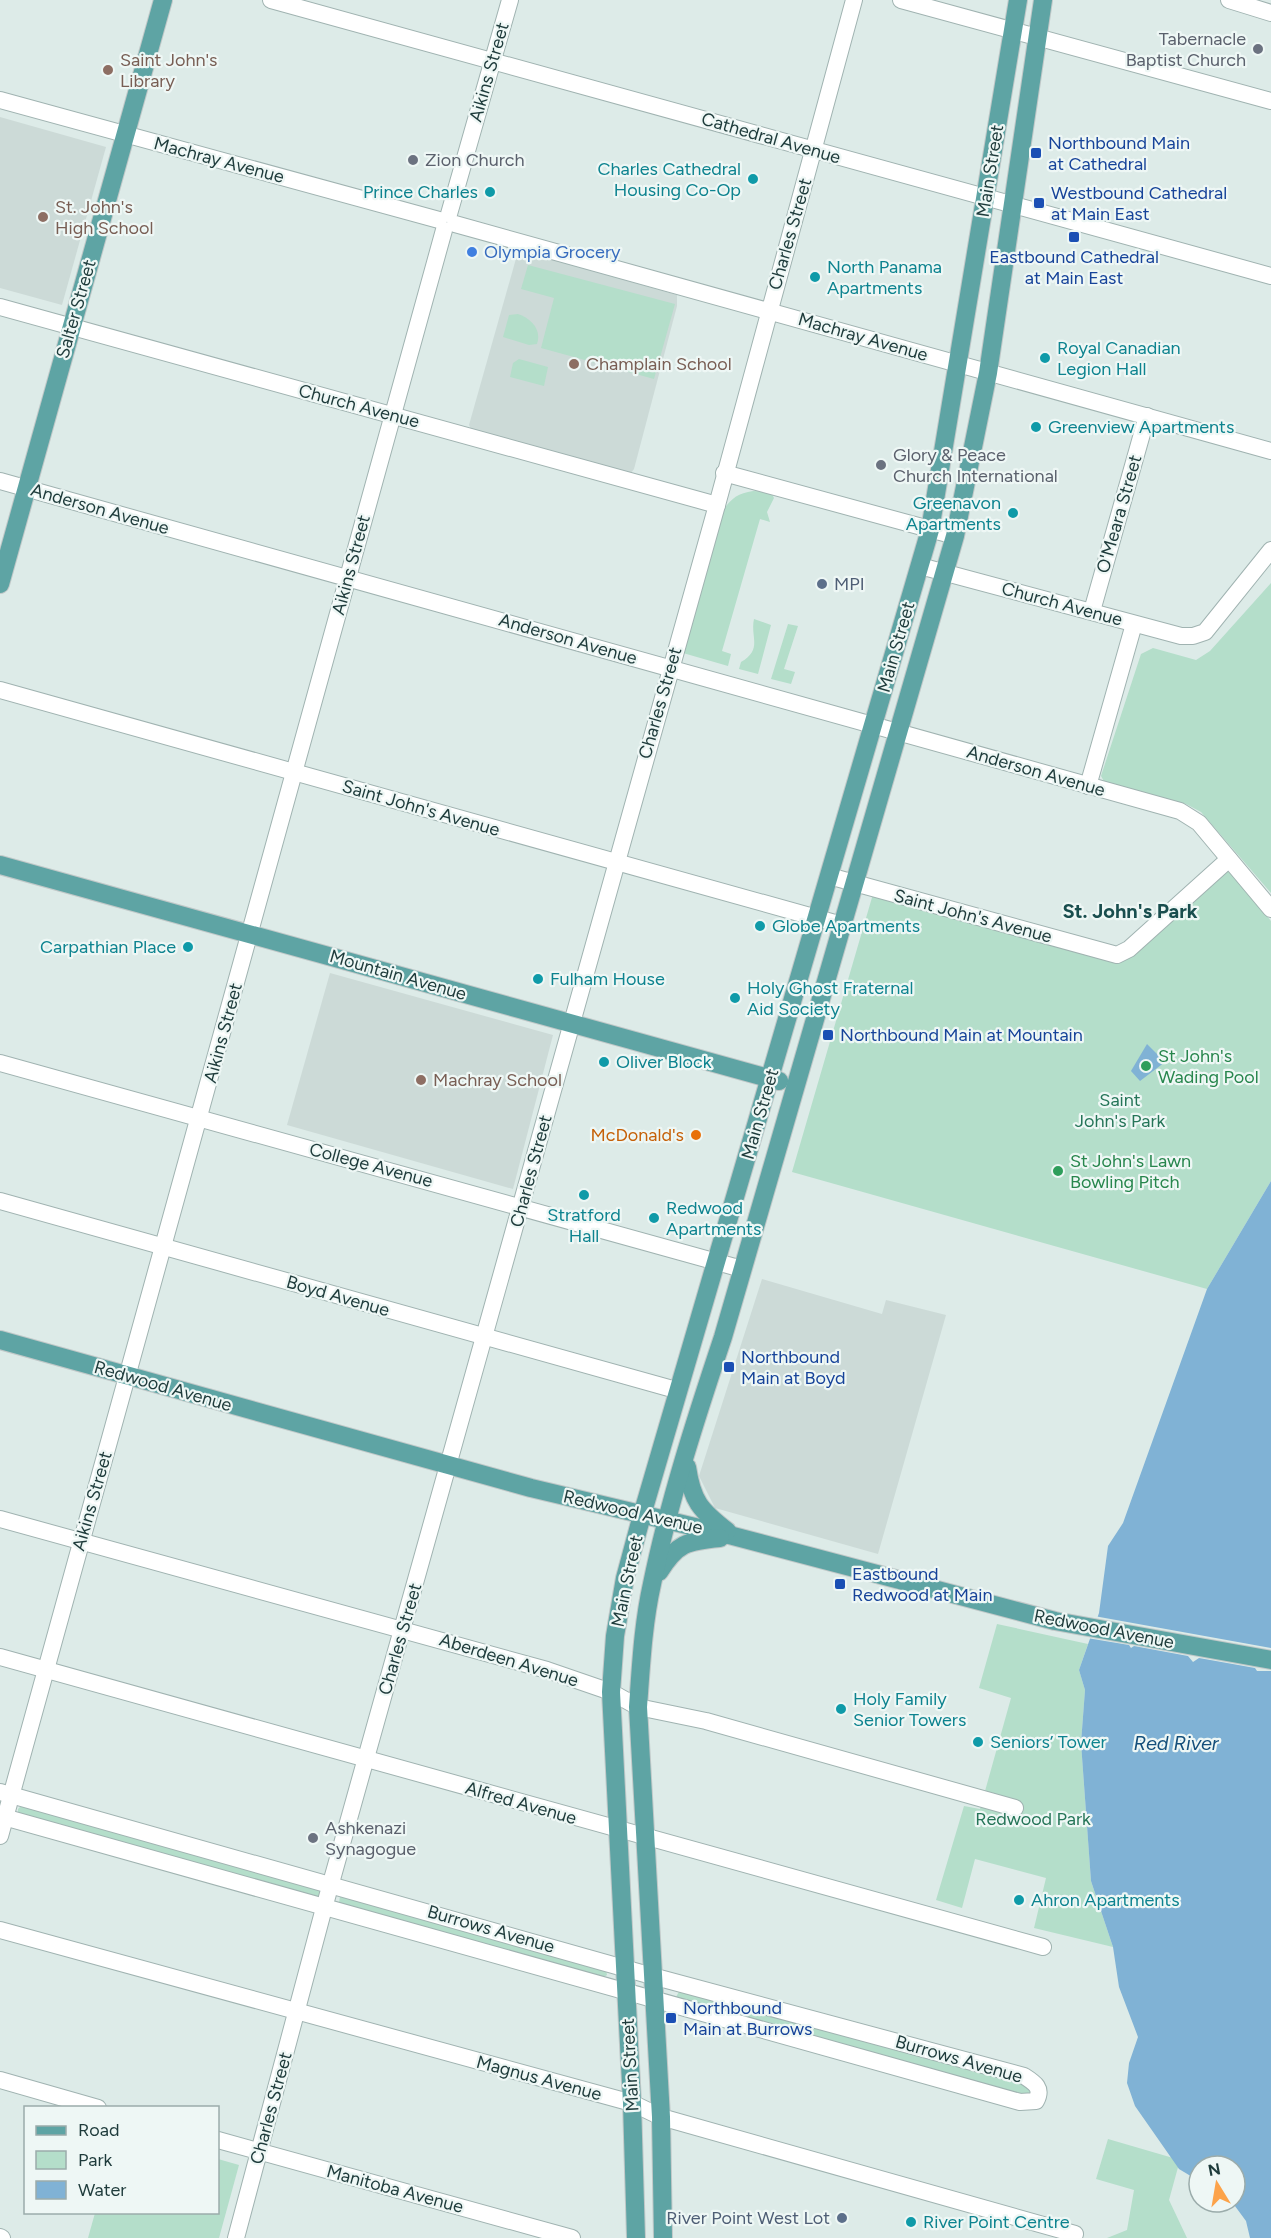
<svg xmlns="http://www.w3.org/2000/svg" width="1271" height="2238" viewBox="0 0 1271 2238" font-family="Figtree,sans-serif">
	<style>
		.built { fill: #ccdad7 }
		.green { fill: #b4deca }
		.water { fill: #80b2d5 }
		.pier { fill: #ddebe8 }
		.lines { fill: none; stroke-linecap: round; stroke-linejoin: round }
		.minor-casing { stroke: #a0b3b1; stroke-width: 18 }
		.major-casing { stroke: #c0c8c8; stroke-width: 20 }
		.minor { stroke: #fff; stroke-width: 16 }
		.major { stroke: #5ea4a4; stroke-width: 18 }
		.worship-dot { fill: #6b7280; stroke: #eef7f5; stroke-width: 2 }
		.education-dot { fill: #8d6e63; stroke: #eef7f5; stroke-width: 2 }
		.transit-dot { fill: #1a4fb4; stroke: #eef7f5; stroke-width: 2 }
		.culture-dot { fill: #0f9aa8; stroke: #eef7f5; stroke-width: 2 }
		.shop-dot { fill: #3f7fe0; stroke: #eef7f5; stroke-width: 2 }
		.service-dot { fill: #5c6f8a; stroke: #eef7f5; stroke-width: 2 }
		.leisure-dot { fill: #2e9e5b; stroke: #eef7f5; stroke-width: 2 }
		.food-dot { fill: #e8710a; stroke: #eef7f5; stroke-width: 2 }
		.labels { text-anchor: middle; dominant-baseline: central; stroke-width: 4.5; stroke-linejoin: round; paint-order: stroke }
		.worship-label { font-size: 18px; fill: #5b616d; stroke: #eef7f5; text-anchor: start }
		.education-label { font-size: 18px; fill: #785e54; stroke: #eef7f5; text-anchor: start }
		.street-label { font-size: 18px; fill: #1e3b3b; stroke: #eef7f5 }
		.transit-label { font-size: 18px; fill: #164399; stroke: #eef7f5; text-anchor: start }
		.culture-label { font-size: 18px; fill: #0d838f; stroke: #eef7f5; text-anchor: start }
		.shop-label { font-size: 18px; fill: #366cbe; stroke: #eef7f5; text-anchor: start }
		.service-label { font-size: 18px; fill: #4e5e75; stroke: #eef7f5; text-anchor: start }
		.leisure-label { font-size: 18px; fill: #27864d; stroke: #eef7f5; text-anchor: start }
		.park-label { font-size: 18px; fill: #257558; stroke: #eef7f5 }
		.food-label { font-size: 18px; fill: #c56008; stroke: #eef7f5; text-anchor: end }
		.neighbourhood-label { font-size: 20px; font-weight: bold; fill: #194e4e; stroke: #eef7f5 }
		.water-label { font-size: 20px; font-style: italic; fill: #144f7b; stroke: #eef7f5 }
	</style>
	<rect width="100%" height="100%" fill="#ddebe8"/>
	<g class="built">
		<path d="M0,117L106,147L62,305L0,288Z"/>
		<path d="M524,251L677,295V306L634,469L631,473L471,429L469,425L517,255Z"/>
		<path d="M330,973L553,1035L513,1189L287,1125Z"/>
		<path d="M762,1279L882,1314L886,1300L946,1315L878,1554L715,1508L699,1476Z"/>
	</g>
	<g class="green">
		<path d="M528,265L675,304L654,379L541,348L554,298L521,289Z"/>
		<path d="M518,314C531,318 542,330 537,344L529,345L503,337L509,315Z"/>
		<path d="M519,359L548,367L544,386L510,377L513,363Z"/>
		<path d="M753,491L771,492L774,498L767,512L770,522L760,519L722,651L731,654L728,666L683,653L722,512C730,499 738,493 753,491Z"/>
		<path d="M1271,583V893L1201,812L1186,804L1105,783L1101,776L1141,654L1153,648L1196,660L1210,651Z"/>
		<path d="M754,619L771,625L758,674L739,669L741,662C763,649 750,637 754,619Z"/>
		<path d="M788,624L798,626L784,669L795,672L791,684L771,679Z"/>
		<path d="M1228,868L1271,921V1181L1207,1289L792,1172L873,894L1118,961Z"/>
		<path d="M997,1624L1088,1644L1079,1670L1085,1690L1081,1743L1091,1881L1113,1947L1034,1928L1046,1878L975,1859L962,1908L936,1900L964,1806L980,1809L1011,1698L979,1688Z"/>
		<path d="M21,1806L320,1889L321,1899L18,1814V1809Z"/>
		<path d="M340,1896L606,1970L607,1975L604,1977L339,1903Z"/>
		<path d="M680,1990L1030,2086L1032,2098L676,1997Z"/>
		<path d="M1108,2139L1180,2160L1169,2200L1187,2238H1107L1127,2230L1134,2190L1096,2179Z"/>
		<path d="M218,2159L239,2165L219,2238H88L95,2213L218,2212Z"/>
	</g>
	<g class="water">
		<path d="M1147,1044L1165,1062L1140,1081L1131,1071Z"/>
		<path d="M1271,1181V2238H1250L1246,2221L1232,2202H1235V2166H1199V2181L1179,2169L1135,2106L1127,2083L1129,2063L1138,2037L1119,1987L1113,1947L1091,1881L1081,1743L1085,1690L1079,1670L1099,1613L1108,1546L1123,1523L1207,1289Z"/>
	</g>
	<path class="pier" d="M1094,1616L1271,1648V1671H1257L1255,1668L1199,1658L1193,1662L1188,1656L1134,1646L1131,1648L1129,1645L1087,1638Z"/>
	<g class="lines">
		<g class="minor-casing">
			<g id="minor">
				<path d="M271,0L1271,276"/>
				<path d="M901,0L1271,101"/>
				<path d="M1229,0L1271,13"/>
				<path d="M0,100L439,220"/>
				<path d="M449,214L510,0"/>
				<path d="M455,224L1271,451"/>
				<path d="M0,307L717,505"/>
				<path d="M724,473L955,536"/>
				<path d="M0,481L1180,811L1199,823L1271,909"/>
				<path d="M920,566L1181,636H1193L1205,632L1271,550"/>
				<path d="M1092,611L1147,416"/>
				<path d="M0,690L842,925"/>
				<path d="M1088,786L1134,624"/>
				<path d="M829,876L1117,955L1129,949L1229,859"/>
				<path d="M0,1063L742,1269"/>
				<path d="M0,1201L676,1390"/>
				<path d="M0,1519L547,1670L611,1692L638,1707L706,1721L1015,1808"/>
				<path d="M0,1657L1043,1947"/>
				<path d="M0,1792L652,1976L1024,2076C1035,2083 1043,2088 1036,2101L1020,2102L0,1816"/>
				<path d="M0,1836L444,230"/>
				<path d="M0,1930L632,2103L661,2117L1075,2234"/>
				<path d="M0,2080L98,2108"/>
				<path d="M218,2140L572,2238"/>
				<path d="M0,2237L2,2238"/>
				<path d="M236,2238L324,1908L717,505L854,0"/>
			</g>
		</g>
		<g class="major-casing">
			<g id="major">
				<path d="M0,584L163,0"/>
				<path d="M0,865L779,1081"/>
				<path d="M0,1340L531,1488L733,1536L1055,1621L1271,1660"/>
				<path d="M687,1467C692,1501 700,1510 727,1531"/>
				<path d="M659,1572C677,1543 687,1541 720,1538"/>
				<path d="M636,2238L632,2103L611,1692L615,1636L625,1578L642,1515L930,530L1018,0"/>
				<path d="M663,2238L661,2117L638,1707C641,1666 643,1624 652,1584C669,1501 696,1418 723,1337L955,536L988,373L1043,0"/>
			</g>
		</g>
		<use href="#minor" class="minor"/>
		<use href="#major" class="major"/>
	</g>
	<g class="worship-dot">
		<circle cx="1258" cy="49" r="6"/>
		<circle cx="413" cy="160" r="6"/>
		<circle cx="881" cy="465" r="6"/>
		<circle cx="313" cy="1838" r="6"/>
	</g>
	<g class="education-dot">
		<circle cx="108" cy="70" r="6"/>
		<circle cx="43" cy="217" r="6"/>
		<circle cx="574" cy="364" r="6"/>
		<circle cx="421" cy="1080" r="6"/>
	</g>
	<g class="transit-dot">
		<rect x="1030" y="147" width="12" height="12" rx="3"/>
		<rect x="1033" y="197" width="12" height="12" rx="3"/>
		<rect x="1068" y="231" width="12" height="12" rx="3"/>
		<rect x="822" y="1029" width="12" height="12" rx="3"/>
		<rect x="723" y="1361" width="12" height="12" rx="3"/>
		<rect x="834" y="1578" width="12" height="12" rx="3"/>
		<rect x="665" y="2012" width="12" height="12" rx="3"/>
	</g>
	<g class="culture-dot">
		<circle cx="753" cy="179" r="6"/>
		<circle cx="490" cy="192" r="6"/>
		<circle cx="815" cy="277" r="6"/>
		<circle cx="1045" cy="358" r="6"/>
		<circle cx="1036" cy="427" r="6"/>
		<circle cx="1013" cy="513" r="6"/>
		<circle cx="760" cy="926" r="6"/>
		<circle cx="188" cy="947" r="6"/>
		<circle cx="538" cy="979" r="6"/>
		<circle cx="735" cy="998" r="6"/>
		<circle cx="604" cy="1062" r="6"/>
		<circle cx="584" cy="1195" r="6"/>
		<circle cx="654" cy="1218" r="6"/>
		<circle cx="841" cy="1709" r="6"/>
		<circle cx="978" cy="1742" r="6"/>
		<circle cx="1019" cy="1900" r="6"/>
		<circle cx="911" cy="2222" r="6"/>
	</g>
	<circle class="shop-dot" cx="472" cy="252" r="6"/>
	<g class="service-dot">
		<circle cx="822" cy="584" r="6"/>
		<circle cx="842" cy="2218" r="6"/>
	</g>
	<g class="leisure-dot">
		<circle cx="1146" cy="1066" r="6"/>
		<circle cx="1058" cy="1171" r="6"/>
	</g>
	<circle class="food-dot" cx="696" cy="1135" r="6"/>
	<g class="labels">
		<g class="worship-label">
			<text x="1246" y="39" text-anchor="end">Tabernacle<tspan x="1246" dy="21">Baptist Church</tspan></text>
			<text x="425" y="160">Zion Church</text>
			<text x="893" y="455">Glory &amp; Peace<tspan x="893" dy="21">Church International</tspan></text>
			<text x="325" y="1828">Ashkenazi<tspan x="325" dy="21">Synagogue</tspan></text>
		</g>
		<g class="education-label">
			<text x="120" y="60">Saint John's<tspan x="120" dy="21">Library</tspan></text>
			<text x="55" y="207">St. John's<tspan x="55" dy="21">High School</tspan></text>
			<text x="586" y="364">Champlain School</text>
			<text x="433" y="1080">Machray School</text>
		</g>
		<g class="street-label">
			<text transform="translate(489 72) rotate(-74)">Aikins Street</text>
			<text transform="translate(771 138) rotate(16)">Cathedral Avenue</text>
			<text transform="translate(219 160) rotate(15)">Machray Avenue</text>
			<text transform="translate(990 171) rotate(-81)">Main Street</text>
			<text transform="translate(790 234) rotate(-74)">Charles Street</text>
			<text transform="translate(76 309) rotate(-74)">Salter Street</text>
			<text transform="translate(863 337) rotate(16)">Machray Avenue</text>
			<text transform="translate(359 406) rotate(15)">Church Avenue</text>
			<text transform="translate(100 509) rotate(16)">Anderson Avenue</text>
			<text transform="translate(1119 514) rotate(-74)">O'Meara Street</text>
			<text transform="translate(351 565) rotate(-75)">Aikins Street</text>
			<text transform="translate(1062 604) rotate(15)">Church Avenue</text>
			<text transform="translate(568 639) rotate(16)">Anderson Avenue</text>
			<text transform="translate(896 647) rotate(-74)">Main Street</text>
			<text transform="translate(660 703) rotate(-74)">Charles Street</text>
			<text transform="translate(1036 771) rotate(16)">Anderson Avenue</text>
			<text transform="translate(421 808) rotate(16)">Saint John's Avenue</text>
			<text transform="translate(973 916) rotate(15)">Saint John's Avenue</text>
			<text transform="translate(398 975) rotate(16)">Mountain Avenue</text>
			<text transform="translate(223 1033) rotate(-75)">Aikins Street</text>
			<text transform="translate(760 1114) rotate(-74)">Main Street</text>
			<text transform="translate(371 1165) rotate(15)">College Avenue</text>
			<text transform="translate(531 1171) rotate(-75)">Charles Street</text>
			<text transform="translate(338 1296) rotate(16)">Boyd Avenue</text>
			<text transform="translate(163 1386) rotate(16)">Redwood Avenue</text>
			<text transform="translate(92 1501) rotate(-74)">Aikins Street</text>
			<text transform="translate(633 1512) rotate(13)">Redwood Avenue</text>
			<text transform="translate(627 1581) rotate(-78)">Main Street</text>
			<text transform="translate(1104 1629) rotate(11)">Redwood Avenue</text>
			<text transform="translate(400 1639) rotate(-74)">Charles Street</text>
			<text transform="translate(509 1660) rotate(17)">Aberdeen Avenue</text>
			<text transform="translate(521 1803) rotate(16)">Alfred Avenue</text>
			<text transform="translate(491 1929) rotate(16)">Burrows Avenue</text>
			<text transform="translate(959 2059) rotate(16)">Burrows Avenue</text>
			<text transform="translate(630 2065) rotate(-93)">Main Street</text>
			<text transform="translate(539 2078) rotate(15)">Magnus Avenue</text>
			<text transform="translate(271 2108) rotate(-75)">Charles Street</text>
			<text transform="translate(395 2189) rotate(15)">Manitoba Avenue</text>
		</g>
		<g class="transit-label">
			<text x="1048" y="143">Northbound Main<tspan x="1048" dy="21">at Cathedral</tspan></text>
			<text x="1051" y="193">Westbound Cathedral<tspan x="1051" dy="21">at Main East</tspan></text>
			<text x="1074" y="257" text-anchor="middle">Eastbound Cathedral<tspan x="1074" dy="21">at Main East</tspan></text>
			<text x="840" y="1035">Northbound Main at Mountain</text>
			<text x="741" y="1357">Northbound<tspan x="741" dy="21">Main at Boyd</tspan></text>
			<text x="852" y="1574">Eastbound<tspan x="852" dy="21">Redwood at Main</tspan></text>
			<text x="683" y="2008">Northbound<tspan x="683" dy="21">Main at Burrows</tspan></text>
		</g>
		<g class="culture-label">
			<text x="741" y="169" text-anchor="end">Charles Cathedral<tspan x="741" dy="21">Housing Co-Op</tspan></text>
			<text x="478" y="192" text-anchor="end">Prince Charles</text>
			<text x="827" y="267">North Panama<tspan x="827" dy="21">Apartments</tspan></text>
			<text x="1057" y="348">Royal Canadian<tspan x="1057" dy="21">Legion Hall</tspan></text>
			<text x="1048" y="427">Greenview Apartments</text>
			<text x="1001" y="503" text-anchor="end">Greenavon<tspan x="1001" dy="21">Apartments</tspan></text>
			<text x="772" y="926">Globe Apartments</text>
			<text x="176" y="947" text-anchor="end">Carpathian Place</text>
			<text x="550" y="979">Fulham House</text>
			<text x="747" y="988">Holy Ghost Fraternal<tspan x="747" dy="21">Aid Society</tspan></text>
			<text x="616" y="1062">Oliver Block</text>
			<text x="666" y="1208">Redwood<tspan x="666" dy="21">Apartments</tspan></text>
			<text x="584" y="1215" text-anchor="middle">Stratford<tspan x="584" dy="21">Hall</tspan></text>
			<text x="853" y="1699">Holy Family<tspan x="853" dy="21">Senior Towers</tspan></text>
			<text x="990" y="1742">Seniors’ Tower</text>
			<text x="1031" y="1900">Ahron Apartments</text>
			<text x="923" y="2222">River Point Centre</text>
		</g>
		<g class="shop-label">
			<text x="484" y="252">Olympia Grocery</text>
		</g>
		<g class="service-label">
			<text x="834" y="584">MPI</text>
			<text x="830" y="2218" text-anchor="end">River Point West Lot</text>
		</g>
		<g class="leisure-label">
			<text x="1158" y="1056">St John's<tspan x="1158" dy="21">Wading Pool</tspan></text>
			<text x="1070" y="1161">St John's Lawn<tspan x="1070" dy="21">Bowling Pitch</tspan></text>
		</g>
		<g class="park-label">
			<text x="1120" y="1100">Saint<tspan x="1120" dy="21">John's Park</tspan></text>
			<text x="1033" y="1819">Redwood Park</text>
		</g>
		<g class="food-label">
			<text x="684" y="1135">McDonald's</text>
		</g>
		<g class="neighbourhood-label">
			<text x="1130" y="911">St. John's Park</text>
		</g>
		<g class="water-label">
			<text x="1176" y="1743">Red River</text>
		</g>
	</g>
	<rect x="24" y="2106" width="195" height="108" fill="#eef7f5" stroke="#9bacab" stroke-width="1.5"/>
	<rect x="36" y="2126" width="30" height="9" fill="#5ea4a4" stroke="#9bacab" stroke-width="1.5"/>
	<text x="78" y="2136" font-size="18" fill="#1e3b3b">Road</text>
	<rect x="36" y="2151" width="30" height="18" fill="#b4deca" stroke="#9bacab" stroke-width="1.5"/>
	<text x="78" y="2166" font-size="18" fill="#1e3b3b">Park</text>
	<rect x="36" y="2181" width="30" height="18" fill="#80b2d5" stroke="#9bacab" stroke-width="1.5"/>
	<text x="78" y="2196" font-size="18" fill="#1e3b3b">Water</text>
	<g transform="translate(1217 2184) rotate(349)"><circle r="28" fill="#eef7f5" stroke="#9bacab" stroke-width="1.5"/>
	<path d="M0-4.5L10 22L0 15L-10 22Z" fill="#fca34a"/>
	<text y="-9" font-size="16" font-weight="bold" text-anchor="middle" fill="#1e3b3b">N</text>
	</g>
</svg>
